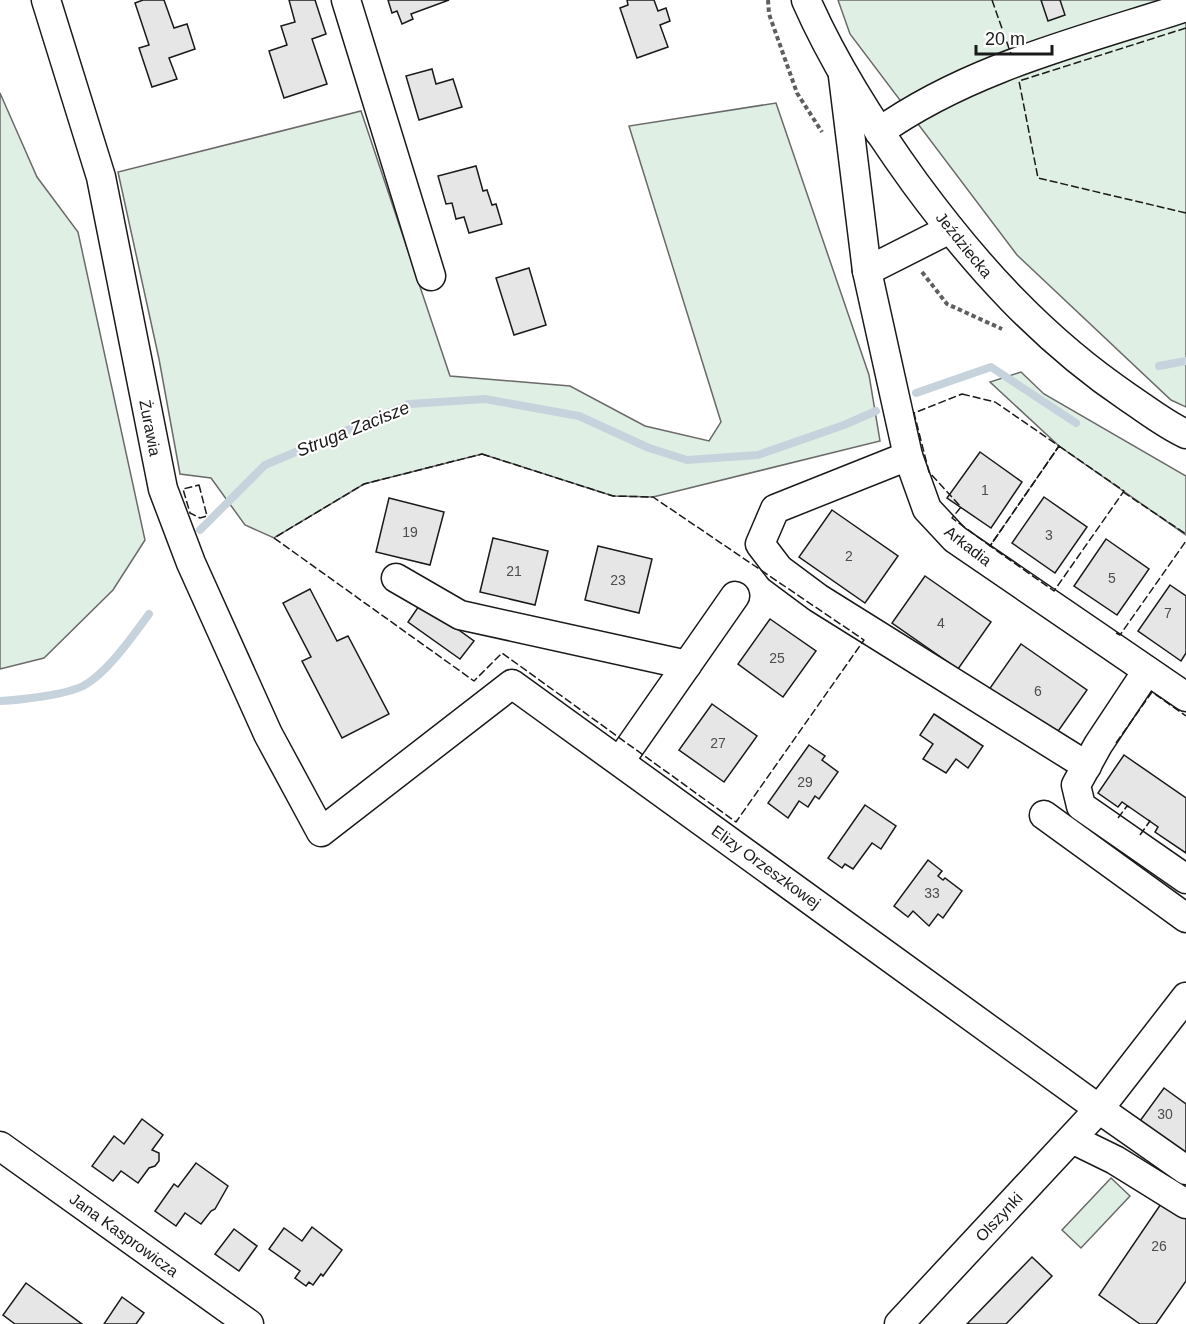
<svg xmlns="http://www.w3.org/2000/svg" width="1186" height="1324" viewBox="0 0 1186 1324" font-family="Helvetica,sans-serif">
	<style>
		.green { fill: #e0efe3; stroke: #6a6a6a; stroke-width: 1.5 }
		.lines { fill: none; stroke-linecap: round; stroke-linejoin: round }
		.stream { stroke: #c6d2dc; stroke-width: 8 }
		.building { fill: #e6e6e6; stroke: #1a1a1a; stroke-width: 1.5 }
		.minor-casing { stroke: #1a1a1a; stroke-width: 31 }
		.path { stroke: #5f5f5f; stroke-width: 4; stroke-dasharray: 4.5 3; stroke-linecap: butt }
		.minor { stroke: #fff; stroke-width: 28 }
		.fence { stroke: #1a1a1a; stroke-width: 1.5; stroke-dasharray: 8 3; stroke-linecap: butt }
		.labels { text-anchor: middle; dominant-baseline: central; stroke-width: 4.5; stroke-linejoin: round; paint-order: stroke }
		.number-label { font-size: 14px; fill: #4d4d4d }
		.street-label { font-size: 16px; fill: #1a1a1a; stroke: #fff }
		.water-label { font-size: 18px; font-style: italic; fill: #1a1a1a; stroke: #fff }
	</style>
	<rect width="100%" height="100%" fill="#fff"/>
	<g class="green">
		<path d="M838,0H1186V407L1171,400L1017,255L850,34Z"/>
		<path d="M0,93L37,177L78,232L145,540L113,590L44,658L0,669Z"/>
		<path d="M776,103L869,375L880,441L653,497L613,496L482,454L364,484L274,538L245,525L211,478L180,474L159,359L118,172L361,111L450,376L570,386L645,426L709,441L721,422L629,126Z"/>
		<path d="M1021,372L1044,394L1186,476V535L1059,446L990,382Z"/>
		<path d="M1111,1178L1130,1196L1081,1248L1062,1230Z"/>
	</g>
	<g class="lines">
		<g class="stream">
			<path d="M1159,366L1186,361"/>
			<path d="M916,393L991,367L1076,423"/>
			<path d="M200,530L265,465L409,404L485,399L579,416L649,448L687,460L758,455L844,425L876,411"/>
			<path d="M0,701C20,700 65,695 83,686C107,673 133,636 149,614"/>
		</g>
	</g>
	<g class="building">
		<path d="M143,0H164L174,28L187,24L195,49L169,58L177,79L152,87L139,48L149,45L135,3Z"/>
		<path d="M289,0H315L326,34L312,39L327,84L284,98L269,51L287,45L281,26L295,22Z"/>
		<path d="M388,0H449L411,14L413,19L402,24L397,11L392,13Z"/>
		<path d="M627,0H654L658,11L666,8L670,21L660,25L668,47L637,58L620,8L628,5Z"/>
		<path d="M1041,0H1060L1065,15L1048,21Z"/>
		<path d="M432,69L436,84L453,79L462,107L419,120L406,76Z"/>
		<path d="M476,166L483,191L487,190L492,205L496,204L502,224L469,233L464,217L456,219L452,203L446,204L438,176Z"/>
		<path d="M529,268L546,325L514,335L496,278Z"/>
		<path d="M980,452L1022,482L991,528L947,498Z"/>
		<path d="M1044,497L1087,527L1055,573L1012,543Z"/>
		<path d="M389,498L444,512L430,565L376,552Z"/>
		<path d="M832,510L898,556L865,603L799,557Z"/>
		<path d="M493,538L548,551L535,605L480,592Z"/>
		<path d="M1106,539L1149,569L1117,615L1074,586Z"/>
		<path d="M598,546L652,559L639,613L585,600Z"/>
		<path d="M925,576L991,622L958,669L892,623Z"/>
		<path d="M1170,585L1186,596V653L1181,661L1138,631Z"/>
		<path d="M310,589L337,641L348,636L389,714L342,738L302,661L311,657L283,603Z"/>
		<path d="M421,603L474,641L460,659L408,622Z"/>
		<path d="M770,619L816,651L783,697L738,664Z"/>
		<path d="M1021,644L1087,690L1054,737L988,691Z"/>
		<path d="M712,704L757,736L724,782L679,750Z"/>
		<path d="M934,714L983,746L968,768L956,759L946,773L923,759L933,744L920,735Z"/>
		<path d="M809,745L825,756L822,760L838,772L819,799L815,796L808,807L799,801L788,818L768,803Z"/>
		<path d="M1124,755L1186,798V853L1155,832L1158,827L1122,802L1118,807L1098,793Z"/>
		<path d="M865,805L896,826L881,849L872,843L853,869L845,864L842,868L828,858Z"/>
		<path d="M928,860L942,871L938,876L943,880L945,878L962,891L943,918L938,914L929,926L913,911L908,917L894,906Z"/>
		<path d="M1164,1088L1186,1104V1160L1137,1125Z"/>
		<path d="M142,1119L163,1135L152,1150L159,1153V1161L155,1166L149,1168L138,1183L121,1171L113,1181L92,1166L114,1136L124,1144Z"/>
		<path d="M196,1163L228,1186L215,1209L211,1211L201,1224L185,1213L176,1226L155,1211L174,1184L178,1187Z"/>
		<path d="M1165,1198L1186,1212V1281L1156,1324H1140L1099,1295Z"/>
		<path d="M312,1227L342,1250L323,1276L321,1274L313,1285L309,1282L306,1286L295,1278L300,1271L269,1249L284,1228L302,1241Z"/>
		<path d="M234,1229L257,1246L239,1271L215,1254Z"/>
		<path d="M1032,1257L1052,1276L1006,1324H967Z"/>
		<path d="M26,1283L82,1324H15L3,1315Z"/>
		<path d="M122,1297L144,1313L136,1324H104Z"/>
	</g>
	<g class="lines">
		<g class="minor-casing">
			<g id="minor">
				<path d="M46,0L101,177L163,489L191,563L268,734L321,832L512,684L1099,1109L1186,997"/>
				<path d="M346,0L431,276"/>
				<path d="M806,0C835,66 873,125 915,183C976,266 1043,340 1129,398C1147,410 1166,425 1186,434"/>
				<path d="M843,76L867,271L908,456L927,509L955,539L1186,697"/>
				<path d="M879,132C969,68 1081,41 1186,7"/>
				<path d="M867,271L950,229"/>
				<path d="M908,456L775,509L760,544L779,569L818,598L1087,766"/>
				<path d="M396,578L460,615L687,665"/>
				<path d="M1147,671L1098,745L1076,785L1081,806L1186,879"/>
				<path d="M620,761L735,596"/>
				<path d="M1044,815L1186,918"/>
				<path d="M1072,1139L1115,1160L1186,1204"/>
				<path d="M0,1146L249,1324"/>
				<path d="M899,1324L1099,1109L1186,1170"/>
			</g>
		</g>
		<g class="path">
			<path d="M768,0L769,14L797,93L822,132"/>
			<path d="M922,272L947,304L1002,329"/>
		</g>
		<use href="#minor" class="minor"/>
		<g class="fence">
			<path d="M992,0L1011,54"/>
			<path d="M1186,28L1019,81L1038,178L1186,213"/>
			<path d="M962,394L995,402L1059,446L990,546L952,518L961,507L929,472L914,413Z"/>
			<path d="M1059,446L1124,491L1054,591L990,546Z"/>
			<path d="M482,454L613,496L653,497L864,640L736,822L502,653L474,681L274,538L364,484Z"/>
			<path d="M199,485L207,516L200,518L190,513L183,489Z"/>
			<path d="M1123,492L1186,534"/>
			<path d="M1116,633L1120,635L1186,541"/>
			<path d="M1116,743L1152,692L1186,716"/>
			<path d="M1118,818L1127,806L1129,807"/>
			<path d="M1140,835L1150,821L1146,819"/>
		</g>
	</g>
	<g class="labels">
		<g class="number-label">
			<text x="985" y="490">1</text>
			<text x="410" y="532">19</text>
			<text x="1049" y="535">3</text>
			<text x="849" y="556">2</text>
			<text x="514" y="571">21</text>
			<text x="1112" y="578">5</text>
			<text x="618" y="580">23</text>
			<text x="1168" y="613">7</text>
			<text x="941" y="623">4</text>
			<text x="777" y="658">25</text>
			<text x="1038" y="691">6</text>
			<text x="718" y="743">27</text>
			<text x="805" y="782">29</text>
			<text x="932" y="893">33</text>
			<text x="1165" y="1114">30</text>
			<text x="1159" y="1246">26</text>
		</g>
		<g class="street-label">
			<text transform="translate(964 245) rotate(51)">Jeździecka</text>
			<text transform="translate(150 428) rotate(79)">Żurawia</text>
			<text transform="translate(968 546) rotate(38)">Arkadia</text>
			<text transform="translate(766 867) rotate(36)">Elizy Orzeszkowej</text>
			<text transform="translate(999 1217) rotate(-47)">Olszynki</text>
			<text transform="translate(124 1235) rotate(36)">Jana Kasprowicza</text>
		</g>
		<g class="water-label">
			<text transform="translate(353 429) rotate(-22)">Struga Zacisze</text>
		</g>
	</g>
	<path d="M976 45v9h76v-9" fill="none" stroke="#1a1a1a" stroke-width="3"/>
	<text x="985" y="45" font-size="18" fill="#1a1a1a" stroke="#ffffff" stroke-width="4.5" paint-order="stroke">20 m</text>
</svg>
